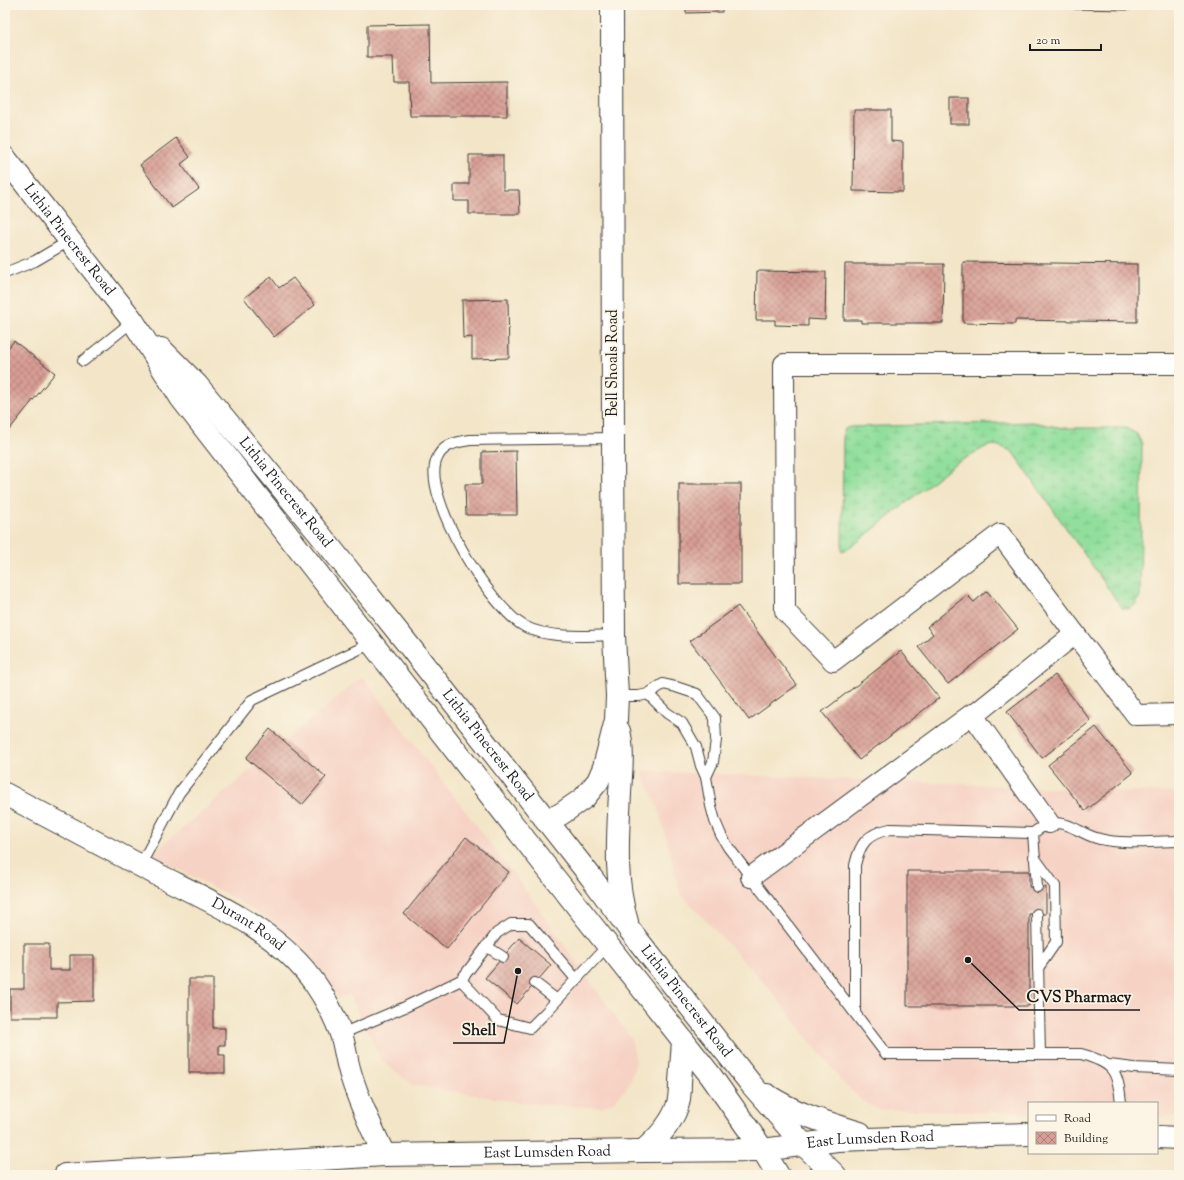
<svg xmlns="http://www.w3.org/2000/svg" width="1184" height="1180" viewBox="0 0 1184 1180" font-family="'Sorts Mill Goudy',serif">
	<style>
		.built { fill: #f6d2c4 }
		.wetland { fill: url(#wetland-marsh); stroke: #577e5c }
		.building { fill: url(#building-cross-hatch) }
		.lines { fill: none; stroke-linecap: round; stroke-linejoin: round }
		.service-casing { stroke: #3c3a36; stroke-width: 12 }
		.minor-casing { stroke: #3c3a36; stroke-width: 22 }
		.tertiary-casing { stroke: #3c3a36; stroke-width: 24 }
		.secondary-casing { stroke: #3c3a36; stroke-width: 24 }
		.service { stroke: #fff; stroke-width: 10 }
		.minor { stroke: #fff; stroke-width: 20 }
		.tertiary { stroke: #fff; stroke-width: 22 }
		.secondary { stroke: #fff; stroke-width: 22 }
		.labels { text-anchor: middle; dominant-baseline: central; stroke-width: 3.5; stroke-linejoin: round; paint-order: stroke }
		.street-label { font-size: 15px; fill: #1c1c1c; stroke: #fcf5e5 }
		.leader { fill: none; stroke: #1c1c1c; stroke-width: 1.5 }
		.callout-dot { fill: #1c1c1c; stroke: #fcf5e5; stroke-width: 1.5 }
		.callout-label { font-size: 16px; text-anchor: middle; font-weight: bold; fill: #1c1c1c; stroke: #fcf5e5; stroke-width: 3.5; stroke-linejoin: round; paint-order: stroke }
	</style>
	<defs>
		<pattern id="wetland-marsh" width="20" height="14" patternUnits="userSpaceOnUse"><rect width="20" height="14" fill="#92df9d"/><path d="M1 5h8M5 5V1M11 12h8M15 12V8" fill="none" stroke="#7dbf87"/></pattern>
		<pattern id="building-cross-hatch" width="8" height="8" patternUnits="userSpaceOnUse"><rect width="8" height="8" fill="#d89e94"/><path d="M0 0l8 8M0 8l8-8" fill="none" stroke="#ae8078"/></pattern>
	</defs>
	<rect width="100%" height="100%" fill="#fcf5e5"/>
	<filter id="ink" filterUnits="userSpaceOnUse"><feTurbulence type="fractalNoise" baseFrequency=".025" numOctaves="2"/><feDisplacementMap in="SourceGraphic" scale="8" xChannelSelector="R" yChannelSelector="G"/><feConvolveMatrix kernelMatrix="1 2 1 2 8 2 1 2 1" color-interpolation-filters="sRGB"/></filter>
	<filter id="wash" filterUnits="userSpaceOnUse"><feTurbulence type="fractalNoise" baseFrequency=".012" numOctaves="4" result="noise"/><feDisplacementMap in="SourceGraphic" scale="16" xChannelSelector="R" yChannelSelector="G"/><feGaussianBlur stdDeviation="0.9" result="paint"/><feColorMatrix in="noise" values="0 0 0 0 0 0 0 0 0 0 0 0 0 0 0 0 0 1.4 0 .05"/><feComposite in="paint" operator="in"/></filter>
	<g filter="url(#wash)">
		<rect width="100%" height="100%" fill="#f3e5c8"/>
		<g class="built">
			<path d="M362,676L524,888L631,1039L636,1062L630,1082L625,1090L613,1102L602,1107L562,1106L518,1102L413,1085L382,1061L349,994L338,998L326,977L310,957L293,939L273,923L239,901L151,855Z"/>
			<path d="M641,771L1179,793V1117L1157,1116V1103H1029V1113L878,1109L862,1101L844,1084L768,987L680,893L658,807Z"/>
		</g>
		<path class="wetland" d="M1032,422L1063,428H1126L1137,434L1142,444L1140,596C1135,605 1134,611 1122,608L1012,451L996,445L987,446L953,465L850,548L842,551L843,434L845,429L850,427Z"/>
		<g id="blocks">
			<g class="building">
				<path d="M686,5H722V12L686,13Z"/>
				<path d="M1074,5H1130V10L1074,9Z"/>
				<path d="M430,24L431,83L507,82V116H410L409,82H394L393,57H367V25Z"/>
				<rect x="950" y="98" width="19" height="26"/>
				<path d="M854,110H891V141L903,142V192L853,191Z"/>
				<path d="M176,138L190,157L181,164L199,189L172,208L140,165Z"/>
				<path d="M469,155H503V190H519L520,214H469V201H454V184H469Z"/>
				<path d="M963,262L1137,264V322L1015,320V324L963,323Z"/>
				<path d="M845,264H944L943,323H861V320H844Z"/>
				<path d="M757,271L826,272L825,320L808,319V326L775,325V320H756Z"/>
				<path d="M271,277L279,288L293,278L315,305L274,337L244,298Z"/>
				<path d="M508,299L509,358L472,359V337L463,338L462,300Z"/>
				<path d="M14,341L55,373L5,435V352Z"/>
				<path d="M516,451L517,515H466L465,484H482V452Z"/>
				<rect x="679" y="484" width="62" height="100"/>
				<path d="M987,591L1018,629L948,684L918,647L933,634L927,627L967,595L974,602Z"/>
				<path d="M738,606L797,685L749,720L690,641Z"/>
				<path d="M901,651L939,698L859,760L822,712Z"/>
				<path d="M1055,675L1091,721L1042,758L1007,712Z"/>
				<path d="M1096,727L1133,773L1085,811L1048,765Z"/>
				<path d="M270,729L326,777L302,805L246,758Z"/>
				<path d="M466,837L509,872L447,949L404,914Z"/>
				<path d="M907,871H1029V887H1046V914H1029V1006H907Z"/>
				<path d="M519,938L551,965L517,1004L485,978Z"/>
				<path d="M24,944H49V970H70V955H94V1001L57,1002V1017H10V989H24Z"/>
				<path d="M189,979H213V1028H225V1045H219V1055H225V1073H189Z"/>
			</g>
		</g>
	</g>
	<g filter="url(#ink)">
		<use href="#blocks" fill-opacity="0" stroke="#3c3a36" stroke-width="1"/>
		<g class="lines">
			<g class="service-casing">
				<g id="service">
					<path d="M5,273L35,261L69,241"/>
					<path d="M83,361L133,321"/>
					<path d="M613,438L470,440C456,442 441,445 436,461C423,499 491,608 524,626C547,639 589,636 614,635"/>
					<path d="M648,694L667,713L682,723L696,747L701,766L706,777L711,806L715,821L721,835L728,847L886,1054H1081C1113,1063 1118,1070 1121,1103"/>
					<path d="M617,696H639L648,694L663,684L676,687L697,694L715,718L716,740L713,762L706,777"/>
					<path d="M1033,833L1037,887"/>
					<path d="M1034,857L1055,886L1056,942L1038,968"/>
					<path d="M140,866L179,793L252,700L372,643"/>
					<path d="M1037,914L1040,1054"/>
					<path d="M486,946L503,957"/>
					<path d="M461,980L498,1020L530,1028L546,1012L608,945"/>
					<path d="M535,983L557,1000"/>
					<path d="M855,1012V865C860,843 867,834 890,829L1033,833C1039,829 1046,823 1054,823C1070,822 1084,836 1100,839C1125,845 1153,841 1179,841"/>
					<path d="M341,1034L405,1007L461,980L497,933L511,924H529L576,979"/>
					<path d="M1109,1065L1134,1068L1179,1070"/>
				</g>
			</g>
			<g class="minor-casing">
				<g id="minor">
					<path d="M1179,364H784L785,611L833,661L1000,534L1136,715L1179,714"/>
					<path d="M974,715L1075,634"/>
					<path d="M751,877L972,714L1049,823"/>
				</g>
			</g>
			<g class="tertiary-casing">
				<g id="tertiary">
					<path id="s1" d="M5,794C50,818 96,842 141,866C203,899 275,925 316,985C325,998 336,1019 341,1034C345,1046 346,1059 350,1072C358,1101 372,1128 384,1155"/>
					<path id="s2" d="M65,1175L384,1155L643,1151L763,1150"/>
				</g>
			</g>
			<g class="secondary-casing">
				<g id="secondary">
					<path id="s3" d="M5,158L133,321L181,398L554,877L711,1076L763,1150L778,1175"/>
					<path id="s4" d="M161,349L197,385L326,542L410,647L591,877L629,929L751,1084L803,1144L835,1175"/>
					<path d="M619,731C624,751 621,773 620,793C618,835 614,880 627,922"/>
					<path d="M546,821L561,814L584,798L598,781L604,767L616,720L617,696L614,635L613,438L612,5"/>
					<path d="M767,1095C795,1114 828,1123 860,1133"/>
					<path d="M1157,1137L1179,1138"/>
					<path id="s5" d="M763,1150L837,1140L988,1135L1029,1134"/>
					<path d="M643,1151C657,1139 671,1124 677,1107C680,1099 680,1090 680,1082C681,1068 682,1055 683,1041"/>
				</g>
			</g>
			<use href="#service" class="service"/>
			<use href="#minor" class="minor"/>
			<use href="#tertiary" class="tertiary"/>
			<use href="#secondary" class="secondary"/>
		</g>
	</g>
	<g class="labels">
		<g class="street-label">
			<text stroke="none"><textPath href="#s3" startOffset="104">Lithia Pinecrest Road</textPath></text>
			<text transform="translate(613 363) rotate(-90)">Bell Shoals Road</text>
			<text stroke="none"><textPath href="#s4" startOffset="190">Lithia Pinecrest Road</textPath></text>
			<text stroke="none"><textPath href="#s4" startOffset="514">Lithia Pinecrest Road</textPath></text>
			<text stroke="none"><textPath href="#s1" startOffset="276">Durant Road</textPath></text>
			<text stroke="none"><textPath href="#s4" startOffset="838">Lithia Pinecrest Road</textPath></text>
			<text stroke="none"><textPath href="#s5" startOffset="108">East Lumsden Road</textPath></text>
			<text stroke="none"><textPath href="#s2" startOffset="483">East Lumsden Road</textPath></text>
		</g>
	</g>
	<path class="leader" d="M968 960L1019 1010H1140M518 971L504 1043H453"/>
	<g class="callout-dot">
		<circle cx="968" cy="960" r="4"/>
		<circle cx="518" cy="971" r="4"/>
	</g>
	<g class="callout-label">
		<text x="1079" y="1002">CVS Pharmacy</text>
		<text x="479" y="1035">Shell</text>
	</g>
	<rect width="1184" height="1180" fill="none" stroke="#fcf5e5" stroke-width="20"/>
	<rect x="1028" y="1102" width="130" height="52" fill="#fcf5e5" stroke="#a29e95"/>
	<rect x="1036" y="1115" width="20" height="6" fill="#ffffff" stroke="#a29e95"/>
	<text x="1064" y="1122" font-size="12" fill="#1c1c1c">Road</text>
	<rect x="1036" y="1132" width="20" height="12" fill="url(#building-cross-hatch)" stroke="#a29e95"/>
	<text x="1064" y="1142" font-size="12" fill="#1c1c1c">Building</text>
	<path d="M1030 44v6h71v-6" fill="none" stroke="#1c1c1c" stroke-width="2"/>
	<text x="1036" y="44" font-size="12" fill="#1c1c1c" stroke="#fcf5e5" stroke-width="3" paint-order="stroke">20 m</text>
</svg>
